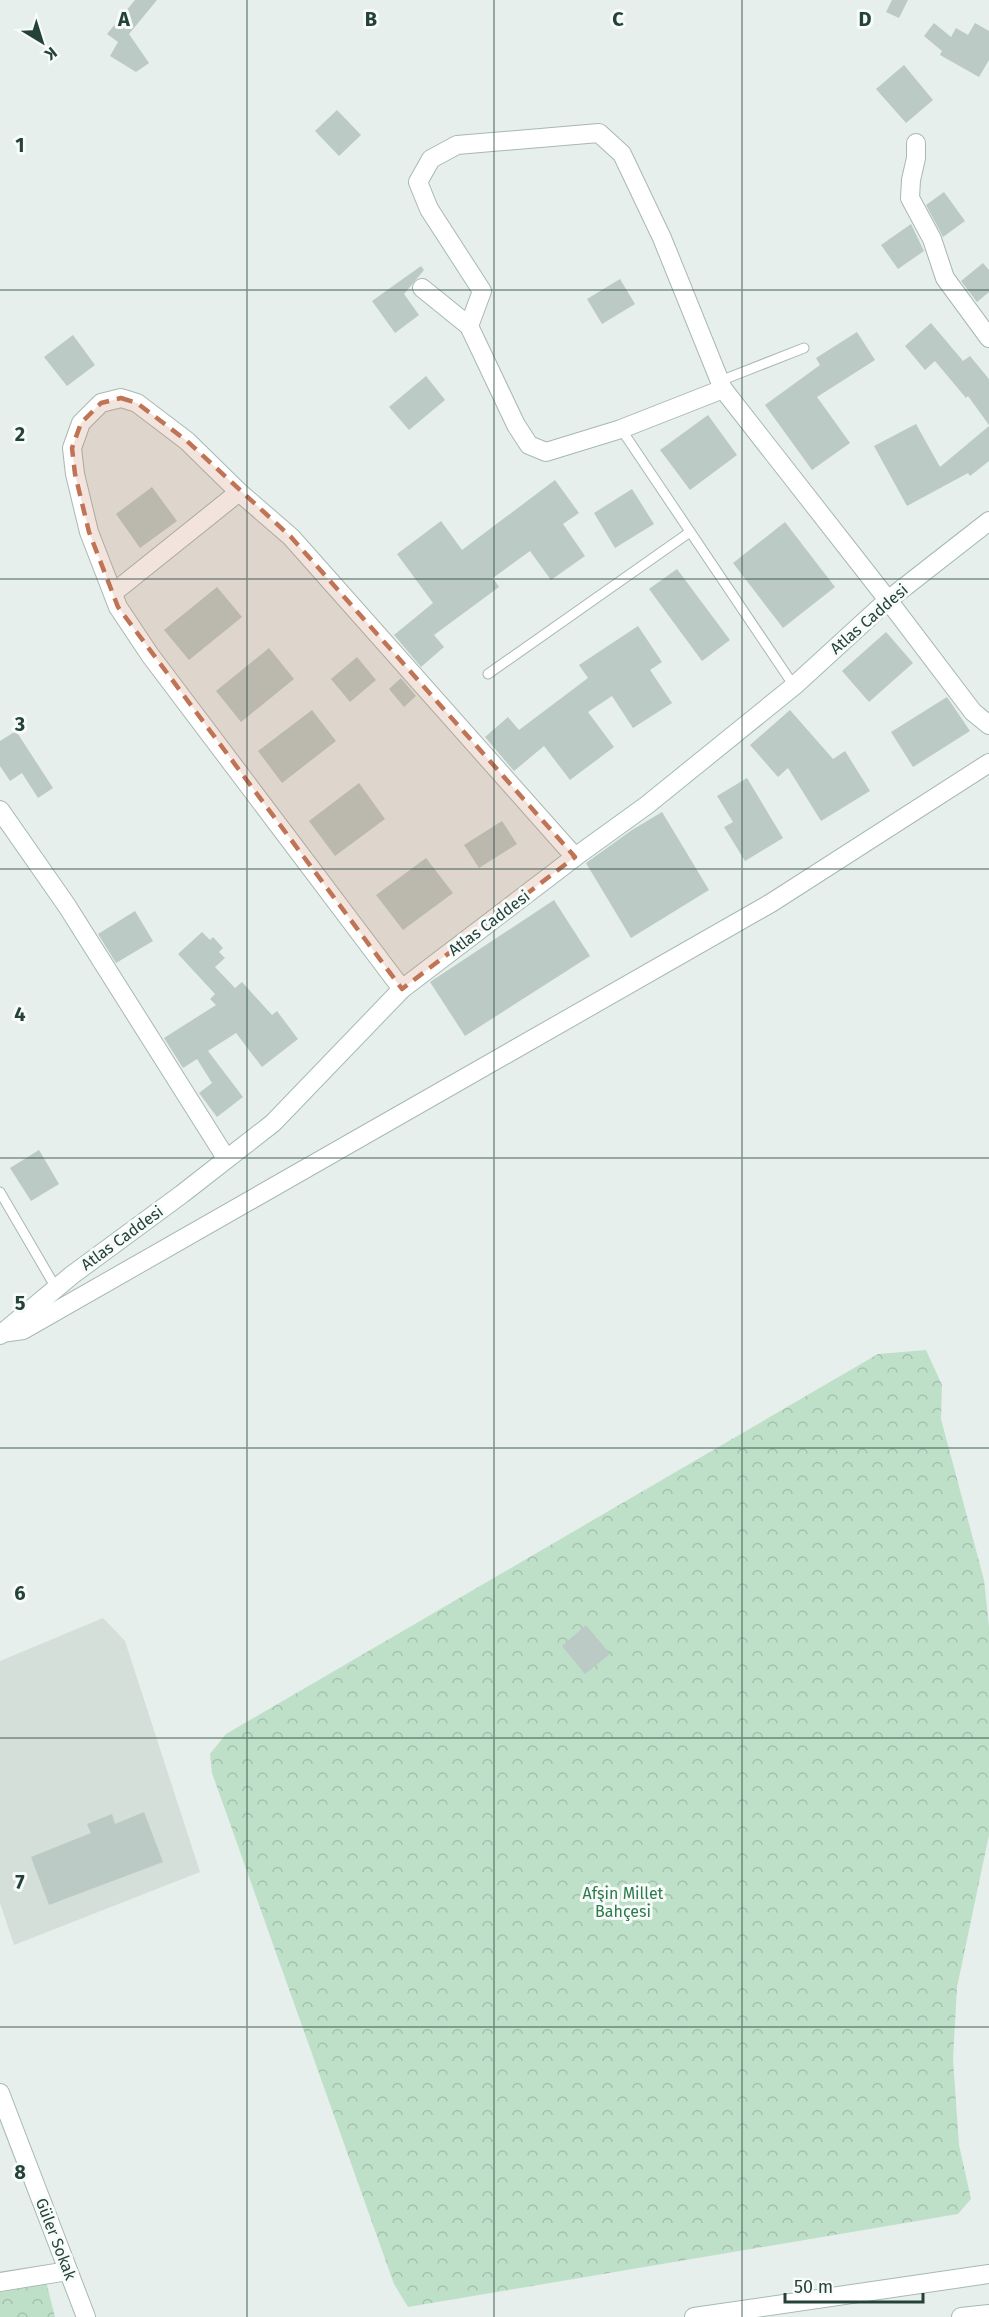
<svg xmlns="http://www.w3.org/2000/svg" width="989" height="2317" viewBox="0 0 989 2317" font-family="'Fira Sans',sans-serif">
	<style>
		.built { fill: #d4dfda }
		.park { fill: url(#park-crowns) }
		.building { fill: #bbcac4 }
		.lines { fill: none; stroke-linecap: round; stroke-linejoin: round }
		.lane-casing { stroke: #a8b8b2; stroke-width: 11 }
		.street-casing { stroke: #a8b8b2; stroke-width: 20 }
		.secondary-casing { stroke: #a4bbb3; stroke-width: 20 }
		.lane { stroke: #fff; stroke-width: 9 }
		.street { stroke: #fff; stroke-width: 18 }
		.secondary { stroke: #fff; stroke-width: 18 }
		.marked { fill: #c07456; fill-opacity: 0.2; stroke: #c07456; stroke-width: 4.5; stroke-dasharray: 12 8; stroke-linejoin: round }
		.grid { fill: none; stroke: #24423a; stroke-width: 1.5; stroke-opacity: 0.55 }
		.labels { text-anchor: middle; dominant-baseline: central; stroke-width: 6; stroke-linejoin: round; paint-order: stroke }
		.street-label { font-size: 16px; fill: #24423a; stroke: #f7fbf9 }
		.park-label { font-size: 16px; fill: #2d7a4b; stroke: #f7fbf9 }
		.grid-label { font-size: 20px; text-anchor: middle; font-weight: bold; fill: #24423a; stroke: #f7fbf9; stroke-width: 6; stroke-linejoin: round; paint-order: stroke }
	</style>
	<defs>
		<pattern id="park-crowns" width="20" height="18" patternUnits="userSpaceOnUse" patternTransform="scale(1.5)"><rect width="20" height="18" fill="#bfe0c8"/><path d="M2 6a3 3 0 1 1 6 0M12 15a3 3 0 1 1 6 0" fill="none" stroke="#a4c1ad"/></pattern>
	</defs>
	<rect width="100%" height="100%" fill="#e6efeb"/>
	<path class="built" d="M103,1618L125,1641L200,1872L14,1945L0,1903V1661Z"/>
	<g class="park">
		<path d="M926,1350L942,1385L941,1419L984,1580L989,1626V1835L957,1987L953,2059L959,2145L971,2199L958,2214L408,2307L394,2284L212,1773L210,1754L226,1734L878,1354Z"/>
		<path d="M46,2281L55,2317H0V2289Z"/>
	</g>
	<g class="building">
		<path d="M135,0H157L129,34L149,63L136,72L110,56L118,42L107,34Z"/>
		<path d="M892,0H908L899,18L886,12Z"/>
		<path d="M934,23L951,37L956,28L968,35L975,23L989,31V60L979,77L940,55L942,51L924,36Z"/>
		<path d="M904,65L933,100L906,123L876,89Z"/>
		<path d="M337,110L361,135L339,156L315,131Z"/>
		<path d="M944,192L965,221L943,237L926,205Z"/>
		<path d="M911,224L924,251L898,269L881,245Z"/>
		<path d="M983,263L989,270V292L977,302L961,281Z"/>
		<path d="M421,266L424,270L404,294L419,315L395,333L372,301Z"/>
		<path d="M620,279L635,304L602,324L587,299Z"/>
		<path d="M931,323L963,361L970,356L989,379V425L968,396L966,398L935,361L925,370L905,346Z"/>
		<path d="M857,332L875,360L817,397L850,443L812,470L765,405L820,365L816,358Z"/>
		<path d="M73,335L95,365L67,386L44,357Z"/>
		<path d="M426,376L445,400L409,430L389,407Z"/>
		<path d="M708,415L737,455L690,490L660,450Z"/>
		<path d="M916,424L940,467L989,426V461L970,476L968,473L907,506L874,446Z"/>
		<path d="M555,480L579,513L563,524L585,556L551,580L530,551L493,578L499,587L434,635L444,647L421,667L394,635L433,603L397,554L441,521L462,550Z"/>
		<path d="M152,487L177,521L140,548L116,514Z"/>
		<path d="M632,489L654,524L615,548L594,513Z"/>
		<path d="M785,522L835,587L783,628L733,563Z"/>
		<path d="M677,569L730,640L702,661L649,589Z"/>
		<path d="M217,587L242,617L189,660L164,630Z"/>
		<path d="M638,626L662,662L650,670L672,703L633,728L612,696L588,712L614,747L570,780L544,746L514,771L485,737L508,717L519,730L588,678L579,665Z"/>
		<path d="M886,632L913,663L869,702L842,671Z"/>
		<path d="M269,648L294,679L241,722L216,691Z"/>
		<path d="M357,657L376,680L350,702L331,679Z"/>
		<path d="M401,678L416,696L404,707L389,689Z"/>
		<path d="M947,697L970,731L913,767L891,732Z"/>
		<path d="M312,710L336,741L282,783L258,751Z"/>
		<path d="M790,710L833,759L845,751L870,791L821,821L788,768L778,777L750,745Z"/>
		<path d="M16,731L53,788L38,798L22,773L10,781L0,766V741Z"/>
		<path d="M747,778L783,838L745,861L724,827L733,822L717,796Z"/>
		<path d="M359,783L385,819L335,856L309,821Z"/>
		<path d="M662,812L709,890L631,938L586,863L632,830Z"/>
		<path d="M502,821L517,844L479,868L464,845Z"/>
		<path d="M426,858L453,893L403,930L376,895Z"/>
		<path d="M554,900L590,956L465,1036L430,982Z"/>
		<path d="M135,911L153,941L116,963L98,934Z"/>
		<path d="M202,932L210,940L213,937L223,948L219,952L225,958L215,967L235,988L242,982L272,1015L277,1011L298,1039L262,1067L236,1033L208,1051L243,1097L217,1117L199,1093L212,1083L197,1059L183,1068L164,1038L216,1005L210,999L215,994L178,954Z"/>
		<path d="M39,1150L59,1184L31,1201L10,1168Z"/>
		<path d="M586,1625L610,1654L585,1674L562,1646Z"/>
		<path d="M144,1812L163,1862L49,1905L31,1857L91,1833L87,1824L112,1814L115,1824Z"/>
	</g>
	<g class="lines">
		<g class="lane-casing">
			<g id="lane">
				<path d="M720,381L804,348"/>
				<path d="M621,429L794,686"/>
				<path d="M488,674L690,532"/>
				<path d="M0,1192L56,1288"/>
			</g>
		</g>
		<g class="street-casing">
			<g id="street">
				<path d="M916,143V158L911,180L910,198L932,239L945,278L989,338"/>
				<path d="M422,288L469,326L516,425L529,445L546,452L621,429L723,389"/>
				<path d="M469,326L482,291L429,209L418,182L431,159L457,145L599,133L622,154L662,238L723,389L888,600L973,712L989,725"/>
				<path d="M113,593L239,492"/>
				<path d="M0,810L67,906L226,1158"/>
				<path d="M402,989L150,655L118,607L89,532L75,474L72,448L81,423L101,403L121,398L137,403L187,441L239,492L291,537L575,857"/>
				<path d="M2,1333L23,1330L771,903L989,763"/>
				<path d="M0,2093L86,2317"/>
				<path d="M0,2282L68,2271"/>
			</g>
		</g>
		<g class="secondary-casing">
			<g id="secondary">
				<path d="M0,1335L72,1275L182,1194L273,1123L402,989L575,857L647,805L794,686L888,600L989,521"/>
				<path d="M694,2317L989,2274"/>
				<path d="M961,2317L989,2314"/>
			</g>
		</g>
		<use href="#lane" class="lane"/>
		<use href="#street" class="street"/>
		<use href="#secondary" class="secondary"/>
	</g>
	<path class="marked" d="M121,398L137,403L187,441L291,537L575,857L402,989L118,607L89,532L75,474L72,448L81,423L101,403Z"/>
	<path class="grid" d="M247,0V2317M494,0V2317M742,0V2317M0,290H989M0,579H989M0,869H989M0,1158H989M0,1448H989M0,1738H989M0,2027H989"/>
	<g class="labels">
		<g class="street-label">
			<text transform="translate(869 619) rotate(-41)">Atlas Caddesi</text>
			<text transform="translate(489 923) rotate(-37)">Atlas Caddesi</text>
			<text transform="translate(122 1238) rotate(-36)">Atlas Caddesi</text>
			<text transform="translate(56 2239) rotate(69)">Güler Sokak</text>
		</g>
		<g class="park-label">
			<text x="623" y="1893">Afşin Millet<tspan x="623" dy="18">Bahçesi</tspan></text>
		</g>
	</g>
	<g class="grid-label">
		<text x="124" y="26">A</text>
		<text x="371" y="26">B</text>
		<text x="618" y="26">C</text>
		<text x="865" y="26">D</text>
		<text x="20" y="152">1</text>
		<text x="20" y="441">2</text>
		<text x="20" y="731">3</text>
		<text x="20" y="1021">4</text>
		<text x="20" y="1310">5</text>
		<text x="20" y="1600">6</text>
		<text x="20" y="1889">7</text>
		<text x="20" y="2179">8</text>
	</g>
	<g transform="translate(42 42) rotate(142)" stroke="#f7fbf9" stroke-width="4.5" paint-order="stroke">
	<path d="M0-4.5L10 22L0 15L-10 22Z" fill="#24423a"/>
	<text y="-9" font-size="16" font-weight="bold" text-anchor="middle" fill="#24423a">K</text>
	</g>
	<path d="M785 2293v9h138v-9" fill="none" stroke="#24423a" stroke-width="3"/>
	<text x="794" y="2293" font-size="18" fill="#24423a" stroke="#f7fbf9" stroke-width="4.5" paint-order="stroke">50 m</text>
</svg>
